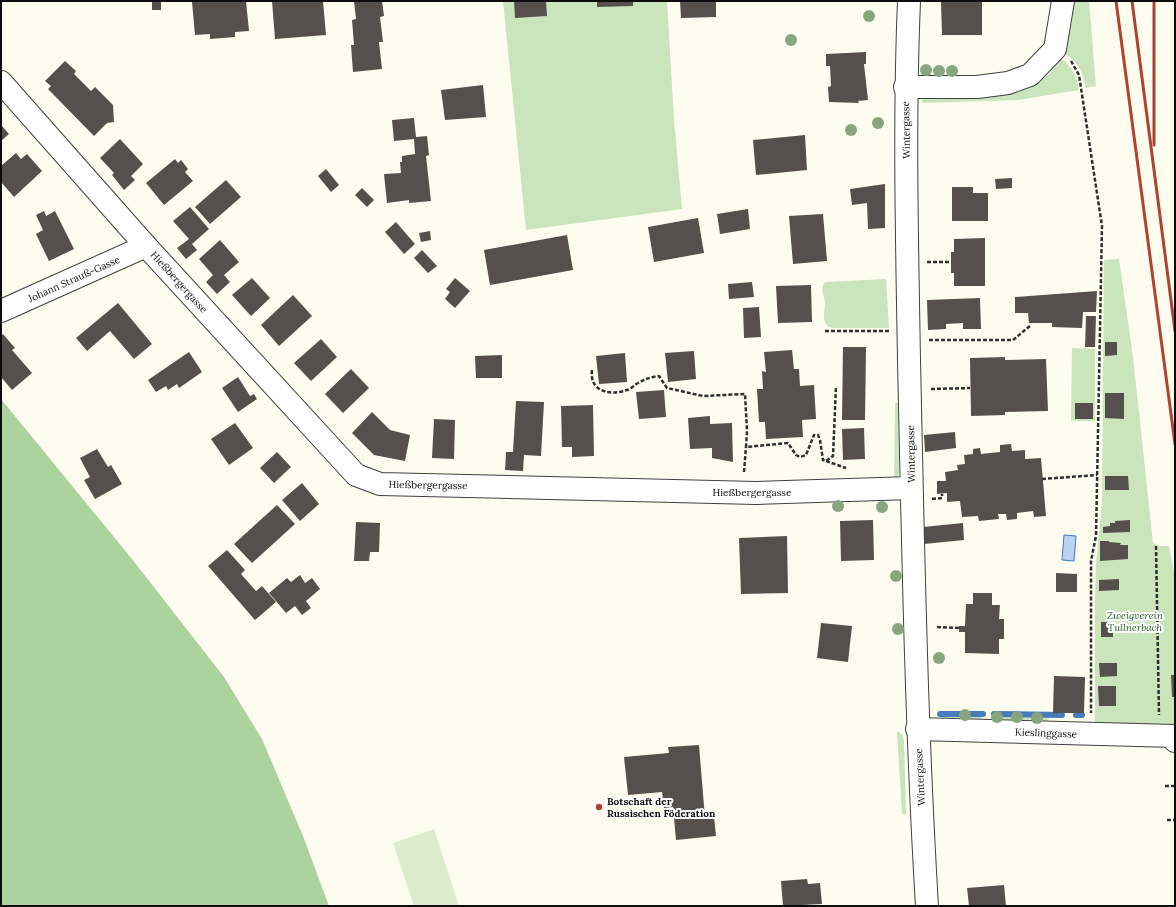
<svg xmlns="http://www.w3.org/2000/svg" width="1176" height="907" viewBox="0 0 1176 907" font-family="Lora,serif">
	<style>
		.green { fill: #cae4bc }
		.forest { fill: #acd39d }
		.pitch { fill: #dceccd }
		.water { fill: #b9d2ef; stroke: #487bbe }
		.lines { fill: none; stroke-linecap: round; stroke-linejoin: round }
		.stream { stroke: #487bbe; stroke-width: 6 }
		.building { fill: #55504b }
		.minor-casing { stroke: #404040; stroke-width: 24 }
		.path { stroke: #2f2f2f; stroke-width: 2.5; stroke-dasharray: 4 2; stroke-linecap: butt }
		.minor { stroke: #fff; stroke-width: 22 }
		.rail { stroke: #ae4334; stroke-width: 3 }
		.tree { fill: #87a680 }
		.poi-dot { fill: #ae4334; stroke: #fff; stroke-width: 1.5 }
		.labels { text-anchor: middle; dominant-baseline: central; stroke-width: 4; stroke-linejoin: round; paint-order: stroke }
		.street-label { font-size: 10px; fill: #0d0d0d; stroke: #fff }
		.park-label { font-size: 10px; font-style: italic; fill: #275e25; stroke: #fff }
		.poi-label { font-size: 10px; font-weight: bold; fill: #0d0d0d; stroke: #fff; text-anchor: start }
	</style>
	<rect width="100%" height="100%" fill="#fdfdef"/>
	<g class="green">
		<path d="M503,1H667L674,120L682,209L526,230Z"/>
		<path d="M1072,1H1089L1096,86L1086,88C1082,71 1080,64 1065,54L1072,22Z"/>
		<path d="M1062,59C1073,68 1076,76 1079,90L1018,100L922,103L923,97L1035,83L1048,75Z"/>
		<path d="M1119,259L1133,357L1153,543L1159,546H1169L1175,577V727L1095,724V596L1096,564L1102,501L1104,260Z"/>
		<path d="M886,279L889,328H832C820,325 825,312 825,304C825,295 819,290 825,282Z"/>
		<path d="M1072,348L1095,349V421H1071Z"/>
		<path d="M895,403H898L899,474L894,480Z"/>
		<path d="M940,712H983L981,721L941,719Z"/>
		<path d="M994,712L1050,713L1048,721L996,720Z"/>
		<path d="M897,731L902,734L904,741L906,814H902Z"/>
	</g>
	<path class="forest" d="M1,399L132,559L224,677L262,739L303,836L329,906H1Z"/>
	<path class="pitch" d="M434,829L459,906H414L393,843Z"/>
	<path class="water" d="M1064,535L1076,536L1074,561L1062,560Z"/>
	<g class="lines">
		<g class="stream">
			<path d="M940,714H983"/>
			<path d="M994,714L1062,715"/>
			<path d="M1076,715H1082"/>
		</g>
	</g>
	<g class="building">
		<rect x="152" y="1" width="9" height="9"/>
		<path d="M207,1H246L249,31L235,32V37L210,39V34L195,35L192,2Z"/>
		<path d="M272,1H323L326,35L275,39Z"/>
		<path d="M354,1H382L384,16L380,17L383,42H379L382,69L353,72L351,45H354L352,20L356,19Z"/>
		<path d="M514,1H546L547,16L515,18Z"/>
		<path d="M597,1H633V6L597,7Z"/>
		<path d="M680,1H716V17L681,18Z"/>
		<path d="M941,1H982V35H942Z"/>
		<path d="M866,52V64H864L868,100L858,101L859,103L829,102L828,87L831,86L830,66H826V54Z"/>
		<path d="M65,61L76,71L74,74L91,91L95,87L113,105L114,122L107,123L94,136L48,89L51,86L45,81Z"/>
		<path d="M483,85L486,117L445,120L441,90Z"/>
		<path d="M414,118L416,137L427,136L429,155L426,156L431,201L409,203V200L387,203L384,174L401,173L400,162H402V156L415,154L414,139L394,141L392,120Z"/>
		<path d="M1,125L9,134L1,141Z"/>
		<path d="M805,135L807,170L756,175L753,140Z"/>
		<path d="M120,139L143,164L131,176L135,180L124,190L112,175L114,173L100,158Z"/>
		<path d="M16,153L21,159L27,154L42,171L14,197L1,182V166Z"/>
		<path d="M175,159L178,163L181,160L188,169L185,172L193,181L164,205L146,183Z"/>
		<path d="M326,169L339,185L331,192L318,176Z"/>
		<path d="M1012,178V188L996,189L995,179Z"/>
		<path d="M226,180L241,197L210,224L195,207Z"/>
		<path d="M885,184V228L868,229L867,203L852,205L850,189Z"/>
		<path d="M952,187H973V193H988V221H952Z"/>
		<path d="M362,188L374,200L367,207L355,195Z"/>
		<path d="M190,207L209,229L192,244L197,250L186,259L177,248L189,239L173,221Z"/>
		<path d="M748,209L750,229L720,234L717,214Z"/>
		<path d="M44,211L46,216L55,211L74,249L49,261L36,234L43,230L36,215Z"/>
		<path d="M823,214L827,261L793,264L789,216Z"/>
		<path d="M698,218L704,253L654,262L648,227Z"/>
		<path d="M396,222L415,244L404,254L385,232Z"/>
		<path d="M430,231L431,240L421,242L419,233Z"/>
		<path d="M567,235L573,270L490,285L484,250Z"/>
		<path d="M985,238V286H954V273H951V252H954V239Z"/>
		<path d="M220,240L239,262L224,275L230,282L217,294L206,282L213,275L199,259Z"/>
		<path d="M422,250L437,266L428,273L414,258Z"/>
		<path d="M252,278L270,298L251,316L232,295Z"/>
		<path d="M455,278L470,291L455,308L445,299L450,292L446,289Z"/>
		<path d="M752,282L754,297L729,299L728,284Z"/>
		<path d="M811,285L812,322L778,323L776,286Z"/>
		<path d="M1097,291L1096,312H1083L1082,328L1052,327V323H1029L1028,313H1015V297Z"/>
		<path d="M293,295L312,316L279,346L261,325Z"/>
		<path d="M980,298L981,329H963V323L946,324V329L928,330L927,300Z"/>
		<path d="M118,303L152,344L134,359L110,331L87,351L76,338Z"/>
		<path d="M759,307L761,337L744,338L743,308Z"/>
		<path d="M1086,316H1096L1095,347H1085Z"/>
		<path d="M3,334L15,348L12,350L32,373L12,390L1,377V336Z"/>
		<path d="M321,339L337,357L311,381L294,363Z"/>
		<path d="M1105,342H1117V355L1105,356Z"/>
		<path d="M843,347H866L865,420H842Z"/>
		<path d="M792,350L794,369H799L800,386L814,385L816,419L802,420L803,437L766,439L765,422H759L757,389H763L762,371L766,372L764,352Z"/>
		<path d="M694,351L696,379L668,382L665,353Z"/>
		<path d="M189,352L202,372L179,388L177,384L168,390L166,386L156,392L148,380Z"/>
		<path d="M625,353L627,382L599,384L596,356Z"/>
		<path d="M502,355V378H476L475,356Z"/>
		<path d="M1005,357V360L1046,359L1048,411L1005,412V415L971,416L970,358Z"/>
		<path d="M351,369L369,388L343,413L325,394Z"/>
		<path d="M238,377L250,396L254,394L257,399L238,412L222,388Z"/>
		<path d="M664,390L666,417L639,419L636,392Z"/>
		<path d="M1105,393H1124V419L1105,418Z"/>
		<path d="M516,401L544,402L541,456L524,455L523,471L505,470L506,452H513Z"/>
		<rect x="1075" y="403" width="18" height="16"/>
		<path d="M593,405L594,456L572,457V447H562L561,406Z"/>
		<path d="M372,412L390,430L410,435L405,461L374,455L352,433Z"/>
		<path d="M710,416V424L732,423L733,462L712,458V448L690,449L688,418Z"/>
		<path d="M434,419L455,420L454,459L432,458Z"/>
		<path d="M235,423L253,448L229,465L211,439Z"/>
		<path d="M864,428L865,459L843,460L842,429Z"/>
		<path d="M955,432L956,448L925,452L924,435Z"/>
		<path d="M1011,444L1012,451L1025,450V459L1041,458L1046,516L1034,517L1033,511L1017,513V519L1007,520L1006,514H998L999,519L979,521L978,516L962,517L960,501L947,502V493L937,494V481H946L945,472L958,470L957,465L965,464L964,455L973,454V449L980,448L981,454L1000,452V445Z"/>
		<path d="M97,449L108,467L111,465L122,484L95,499L84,480L90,477L80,458Z"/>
		<path d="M277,452L291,467L274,483L260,468Z"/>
		<path d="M1105,476H1128L1129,490H1105Z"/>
		<path d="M302,483L319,504L300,521L282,500Z"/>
		<path d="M277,505L295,524L252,563L234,544Z"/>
		<path d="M873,520L874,560L841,561L840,521Z"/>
		<path d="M1130,520V532L1103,533V527L1110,526V523H1115V521Z"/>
		<path d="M356,522L380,523L379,552H370L369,561H354Z"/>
		<path d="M963,523L964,540L924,544L923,527Z"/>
		<path d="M787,536L788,593L741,594L739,538Z"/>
		<path d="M1100,541H1109V542L1121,543L1120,545H1128V559L1100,561Z"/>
		<path d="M227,550L245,570L241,574L256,591L262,586L276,602L255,620L208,566Z"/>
		<path d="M1056,573L1077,574V592H1056Z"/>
		<path d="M300,575L305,583L312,578L320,589L306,601L311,608L302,615L295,606L286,613L269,593L287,578L291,582Z"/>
		<path d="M1119,579V590L1099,591V580Z"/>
		<path d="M973,593H992V605H1000L999,619H1004V639H999V654L965,653V632H959V626H965L966,604H973Z"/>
		<rect x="1101" y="622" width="12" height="15"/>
		<path d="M821,623L852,626L848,662L817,658Z"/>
		<path d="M1099,663H1117V676L1100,677Z"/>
		<path d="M1171,675H1175V697H1172Z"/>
		<path d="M1054,676L1085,677L1084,713H1053Z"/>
		<path d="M1098,686H1116V706H1099Z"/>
		<path d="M699,745L705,818L714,817L716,836L676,840L673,807L664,808L662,792L628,795L624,757L669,753L668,747Z"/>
		<path d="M807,879L808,884L820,883L822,904L783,906L781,881Z"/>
		<path d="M1004,885L1006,906H969L967,888Z"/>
	</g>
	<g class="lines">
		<g class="minor-casing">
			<g id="minor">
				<path d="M909,1C904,121 907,241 909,360C913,542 916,724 927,906"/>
				<path d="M1,82L146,246L356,475L380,484L756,493L911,488"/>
				<path d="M905,87H977L1008,83L1030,75L1055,49L1063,1"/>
				<path d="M1,311L146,246"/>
				<path d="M917,729L1175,736V741"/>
			</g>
		</g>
		<g class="path">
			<path d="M1071,61L1079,75L1102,226L1096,536L1091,561V713"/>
			<path d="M927,262H951"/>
			<path d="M825,331H889"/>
			<path d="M929,340H1013L1031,325"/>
			<path d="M592,370C589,392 611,396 627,390C631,389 634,385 638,383C645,379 651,377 659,376L667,388L703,396L745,394L747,431L746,447L788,443L796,455L800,457L806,455L814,435H818L820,440L823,460L826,461L833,456L836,386"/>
			<path d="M931,389L970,388"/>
			<path d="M826,461L846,468"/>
			<path d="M744,472L746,447"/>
			<path d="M1042,479L1097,475"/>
			<path d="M932,499L942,498V494"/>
			<path d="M1156,546L1159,715"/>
			<path d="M937,627L959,628"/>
			<path d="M1165,786H1175"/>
			<path d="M1167,820H1175"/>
		</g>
		<use href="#minor" class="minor"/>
		<g class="rail">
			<path d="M1116,1L1175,444"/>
			<path d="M1132,1L1175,331"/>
			<path d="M1154,1V145"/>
		</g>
	</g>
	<g class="tree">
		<circle cx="869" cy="16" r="6"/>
		<circle cx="791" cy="40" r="6"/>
		<circle cx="926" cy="70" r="6"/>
		<circle cx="939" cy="71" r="6"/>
		<circle cx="952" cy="71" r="6"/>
		<circle cx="878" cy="123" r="6"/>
		<circle cx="851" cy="130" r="6"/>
		<circle cx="838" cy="506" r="6"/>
		<circle cx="882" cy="507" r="6"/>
		<circle cx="896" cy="576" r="6"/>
		<circle cx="898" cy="629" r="6"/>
		<circle cx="939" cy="658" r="6"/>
		<circle cx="965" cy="715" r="6"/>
		<circle cx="997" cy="717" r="6"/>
		<circle cx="1017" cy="717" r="6"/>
		<circle cx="1037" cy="718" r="6"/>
	</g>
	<circle class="poi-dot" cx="599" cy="807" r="4"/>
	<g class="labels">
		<g class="street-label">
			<text transform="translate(906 130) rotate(-91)">Wintergasse</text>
			<text transform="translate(74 279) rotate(-24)">Johann Strauß-Gasse</text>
			<text transform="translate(179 282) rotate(48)">Hießbergergasse</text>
			<text transform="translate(911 454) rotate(-91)">Wintergasse</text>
			<text transform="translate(428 485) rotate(1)">Hießbergergasse</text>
			<text x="752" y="492">Hießbergergasse</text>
			<text transform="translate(1046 733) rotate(2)">Kieslinggasse</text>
			<text transform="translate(920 777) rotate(-93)">Wintergasse</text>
		</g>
		<g class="park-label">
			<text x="1135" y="615">Zweigverein<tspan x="1135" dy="12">Tullnerbach</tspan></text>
		</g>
		<g class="poi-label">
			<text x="607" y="801">Botschaft der<tspan x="607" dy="12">Russischen Föderation</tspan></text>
		</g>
	</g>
	<rect width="1176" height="907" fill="none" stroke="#0d0d0d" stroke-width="4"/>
</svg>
